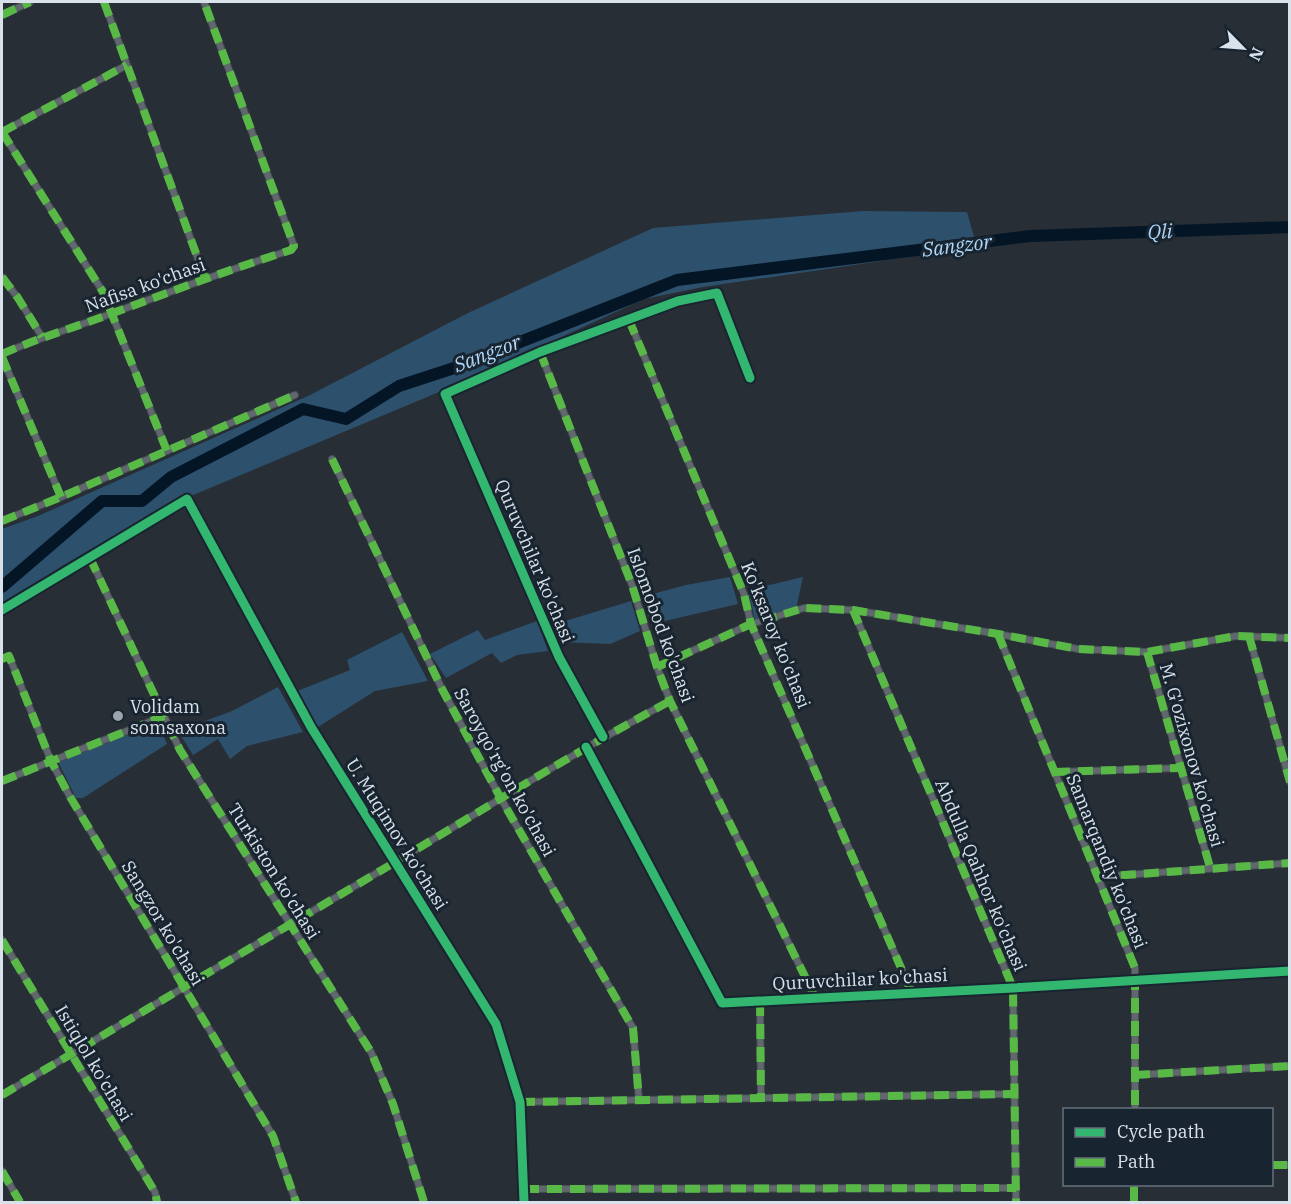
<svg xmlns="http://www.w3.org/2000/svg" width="1291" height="1204" viewBox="0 0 1291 1204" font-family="'IBM Plex Serif',serif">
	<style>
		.green { fill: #2d516d }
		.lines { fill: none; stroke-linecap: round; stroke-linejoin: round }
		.river { stroke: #041526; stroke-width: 12 }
		.minor-casing { stroke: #444b51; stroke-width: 8 }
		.minor { stroke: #60676d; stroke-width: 6 }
		.quiet { stroke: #58b947; stroke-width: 8; stroke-dasharray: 15 8; stroke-linecap: butt }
		.cycleway-casing { stroke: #182530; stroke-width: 13 }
		.cycleway { stroke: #33b770; stroke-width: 9 }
		.poi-dot { fill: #9ba3ab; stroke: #182530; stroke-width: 2 }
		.labels { text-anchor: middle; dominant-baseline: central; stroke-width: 6; stroke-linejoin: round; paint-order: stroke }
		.street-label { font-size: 18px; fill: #d9e2ea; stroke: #182530 }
		.poi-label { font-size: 18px; fill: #d9e2ea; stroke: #182530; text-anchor: start }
		.water-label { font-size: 20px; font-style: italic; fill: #b0d6f8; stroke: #182530 }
	</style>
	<rect width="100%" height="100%" fill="#272e35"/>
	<g class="green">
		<path d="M863,211L967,212L977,247L703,287L644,299L470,379L167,506L62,566L33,587L2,605V529L38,516L310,395L468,313L653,228Z"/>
		<path d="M730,577L738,604L652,624L641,597L686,585Z"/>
		<path d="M803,577L796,609L755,620L748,590Z"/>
		<path d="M631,601L640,631L610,644L558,642L552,625Z"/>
		<path d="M537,621L548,651L517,655L501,663L492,653L446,678L430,654L478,630L485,640Z"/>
		<path d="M402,632L428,681L375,691L318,727L295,692L350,670L347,660Z"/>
		<path d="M278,687L303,732L247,746L230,759L218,739L193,755L178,731L232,711Z"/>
		<path d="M158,723L167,744L83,798H76L58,762Z"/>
	</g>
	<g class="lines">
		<path class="river" d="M2,587L102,501H142L171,477L303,409L346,419L399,386L454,368L677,280L1030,236L1290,227"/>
		<g class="minor-casing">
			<g id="minor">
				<path d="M104,2L205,278"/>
				<path d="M2,15L30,2"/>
				<path d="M2,132L103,292L167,451"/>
				<path d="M2,132L127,65"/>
				<path d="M2,277L18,298L42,337"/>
				<path d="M629,320L744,594L751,624L912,993"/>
				<path d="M540,352L632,585L657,667L670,701L813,993L814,999"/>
				<path d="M2,354C38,338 76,327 113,313C172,291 231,269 291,250L294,246L204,2"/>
				<path d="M2,357L61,497"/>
				<path d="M332,459L442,689L500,797L633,1028L639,1100"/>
				<path d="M2,521L61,497L295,395"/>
				<path d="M90,558L180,750L371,1052L393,1104L424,1202"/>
				<path d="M2,610L187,499L311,727L496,1024L520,1102L524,1202"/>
				<path d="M853,610L1013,988L1016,1202"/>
				<path d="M998,634L1135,968V1110"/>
				<path d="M1249,636L1290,782"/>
				<path d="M1147,652L1210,867"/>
				<path d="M2,659L9,656L51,761L69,795L273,1136L296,1202"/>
				<path d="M657,667L751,624L804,608L853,610L998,634L1078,649L1147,652L1236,636L1290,638"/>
				<path d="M603,737L559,657L445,394L540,352L678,301L717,293L750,378"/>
				<path d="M586,747L722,1003L1013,988L1290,971"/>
				<path d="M1055,772L1180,768"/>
				<path d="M2,781L164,716"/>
				<path d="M1098,877L1290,863"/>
				<path d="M2,940L155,1192L157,1202"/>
				<path d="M760,1001L761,1098"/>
				<path d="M1135,1075L1290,1066"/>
				<path d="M2,1095C132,1018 262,941 392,864C484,809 575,752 670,701"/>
				<path d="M520,1102L1014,1094"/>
				<path d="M1272,1165H1290"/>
				<path d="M2,1171L20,1202"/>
				<path d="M524,1189L1016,1188"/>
				<path d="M1134,1202V1184"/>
			</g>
		</g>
		<use href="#minor" class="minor"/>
		<g class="quiet">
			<path d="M104,2L205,278"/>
			<path d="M2,15L30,2"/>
			<path d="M2,132L103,292L167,451"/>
			<path d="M2,132L127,65"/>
			<path d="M2,277L18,298L42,337"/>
			<path d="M629,320L744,594L751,624L912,993"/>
			<path d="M540,352L632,585L657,667L670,701L813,993L814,999"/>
			<path d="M2,354C38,338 76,327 113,313C172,291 231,269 291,250L294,246L204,2"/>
			<path d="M2,357L61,497"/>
			<path d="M332,459L442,689L500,797L633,1028L639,1100"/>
			<path d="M2,521L61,497L295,395"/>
			<path d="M90,558L180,750L371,1052L393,1104L424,1202"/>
			<path d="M853,610L1013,988L1016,1202"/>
			<path d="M998,634L1135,968V1110"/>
			<path d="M1249,636L1290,782"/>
			<path d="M1147,652L1210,867"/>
			<path d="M2,659L9,656L51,761L69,795L273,1136L296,1202"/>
			<path d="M657,667L751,624L804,608L853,610L998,634L1078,649L1147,652L1236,636L1290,638"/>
			<path d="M1055,772L1180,768"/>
			<path d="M2,781L164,716"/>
			<path d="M1098,877L1290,863"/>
			<path d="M2,940L155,1192L157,1202"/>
			<path d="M760,1001L761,1098"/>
			<path d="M1135,1075L1290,1066"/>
			<path d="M2,1095C132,1018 262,941 392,864C484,809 575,752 670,701"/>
			<path d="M520,1102L1014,1094"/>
			<path d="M1272,1165H1290"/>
			<path d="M2,1171L20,1202"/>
			<path d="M524,1189L1016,1188"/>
			<path d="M1134,1202V1184"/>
		</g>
		<g class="cycleway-casing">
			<g id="cycleway">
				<path d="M2,610L187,499L311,727L496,1024L520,1102L524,1202"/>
				<path d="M603,737L559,657L445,394L540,352L678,301L717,293L750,378"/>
				<path d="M586,747L722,1003L1013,988L1290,971"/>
			</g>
		</g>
		<use href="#cycleway" class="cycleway"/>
	</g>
	<circle class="poi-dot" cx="118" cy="716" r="6"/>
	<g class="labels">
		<g class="street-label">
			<text transform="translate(145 285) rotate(-20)">Nafisa ko'chasi</text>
			<text transform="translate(535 561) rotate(67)">Quruvchilar ko'chasi</text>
			<text transform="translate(661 625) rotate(70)">Islomobod ko'chasi</text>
			<text transform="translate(776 635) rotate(68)">Ko'ksaroy ko'chasi</text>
			<text transform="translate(1192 755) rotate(74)">M. G'ozixonov ko'chasi</text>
			<text transform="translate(505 772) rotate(61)">Saroyqo'rg'on ko'chasi</text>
			<text transform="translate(397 834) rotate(58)">U. Muqimov ko'chasi</text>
			<text transform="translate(1107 861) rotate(68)">Samarqandiy ko'chasi</text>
			<text transform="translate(274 871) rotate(58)">Turkiston ko'chasi</text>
			<text transform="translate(981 875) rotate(67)">Abdulla Qahhor ko'chasi</text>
			<text transform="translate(163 923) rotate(59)">Sangzor ko'chasi</text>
			<text transform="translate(860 979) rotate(-3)">Quruvchilar ko'chasi</text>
			<text transform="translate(94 1063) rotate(59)">Istiqlol ko'chasi</text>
		</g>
		<g class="poi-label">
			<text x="130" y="706">Volidam<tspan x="130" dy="21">somsaxona</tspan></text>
		</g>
		<g class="water-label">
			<text transform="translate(1160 231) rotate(-2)">Qli</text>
			<text transform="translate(957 245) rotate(-7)">Sangzor</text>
			<text transform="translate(487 353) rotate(-21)">Sangzor</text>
		</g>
	</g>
	<rect width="1291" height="1204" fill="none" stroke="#d9e2ea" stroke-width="6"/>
	<rect x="1063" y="1108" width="210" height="78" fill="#182530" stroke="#65717a" stroke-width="1.5"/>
	<rect x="1075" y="1128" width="30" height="9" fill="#33b770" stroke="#65717a" stroke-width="1.5"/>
	<text x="1117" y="1138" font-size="18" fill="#d9e2ea">Cycle path</text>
	<rect x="1075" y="1158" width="30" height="9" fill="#58b947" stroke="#65717a" stroke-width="1.5"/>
	<text x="1117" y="1168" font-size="18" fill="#d9e2ea">Path</text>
	<g transform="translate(1243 48) rotate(115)" stroke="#182530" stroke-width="4.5" paint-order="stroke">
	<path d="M0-4.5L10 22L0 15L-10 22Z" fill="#d9e2ea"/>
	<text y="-9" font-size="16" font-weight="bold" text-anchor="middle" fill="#d9e2ea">N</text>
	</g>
</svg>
